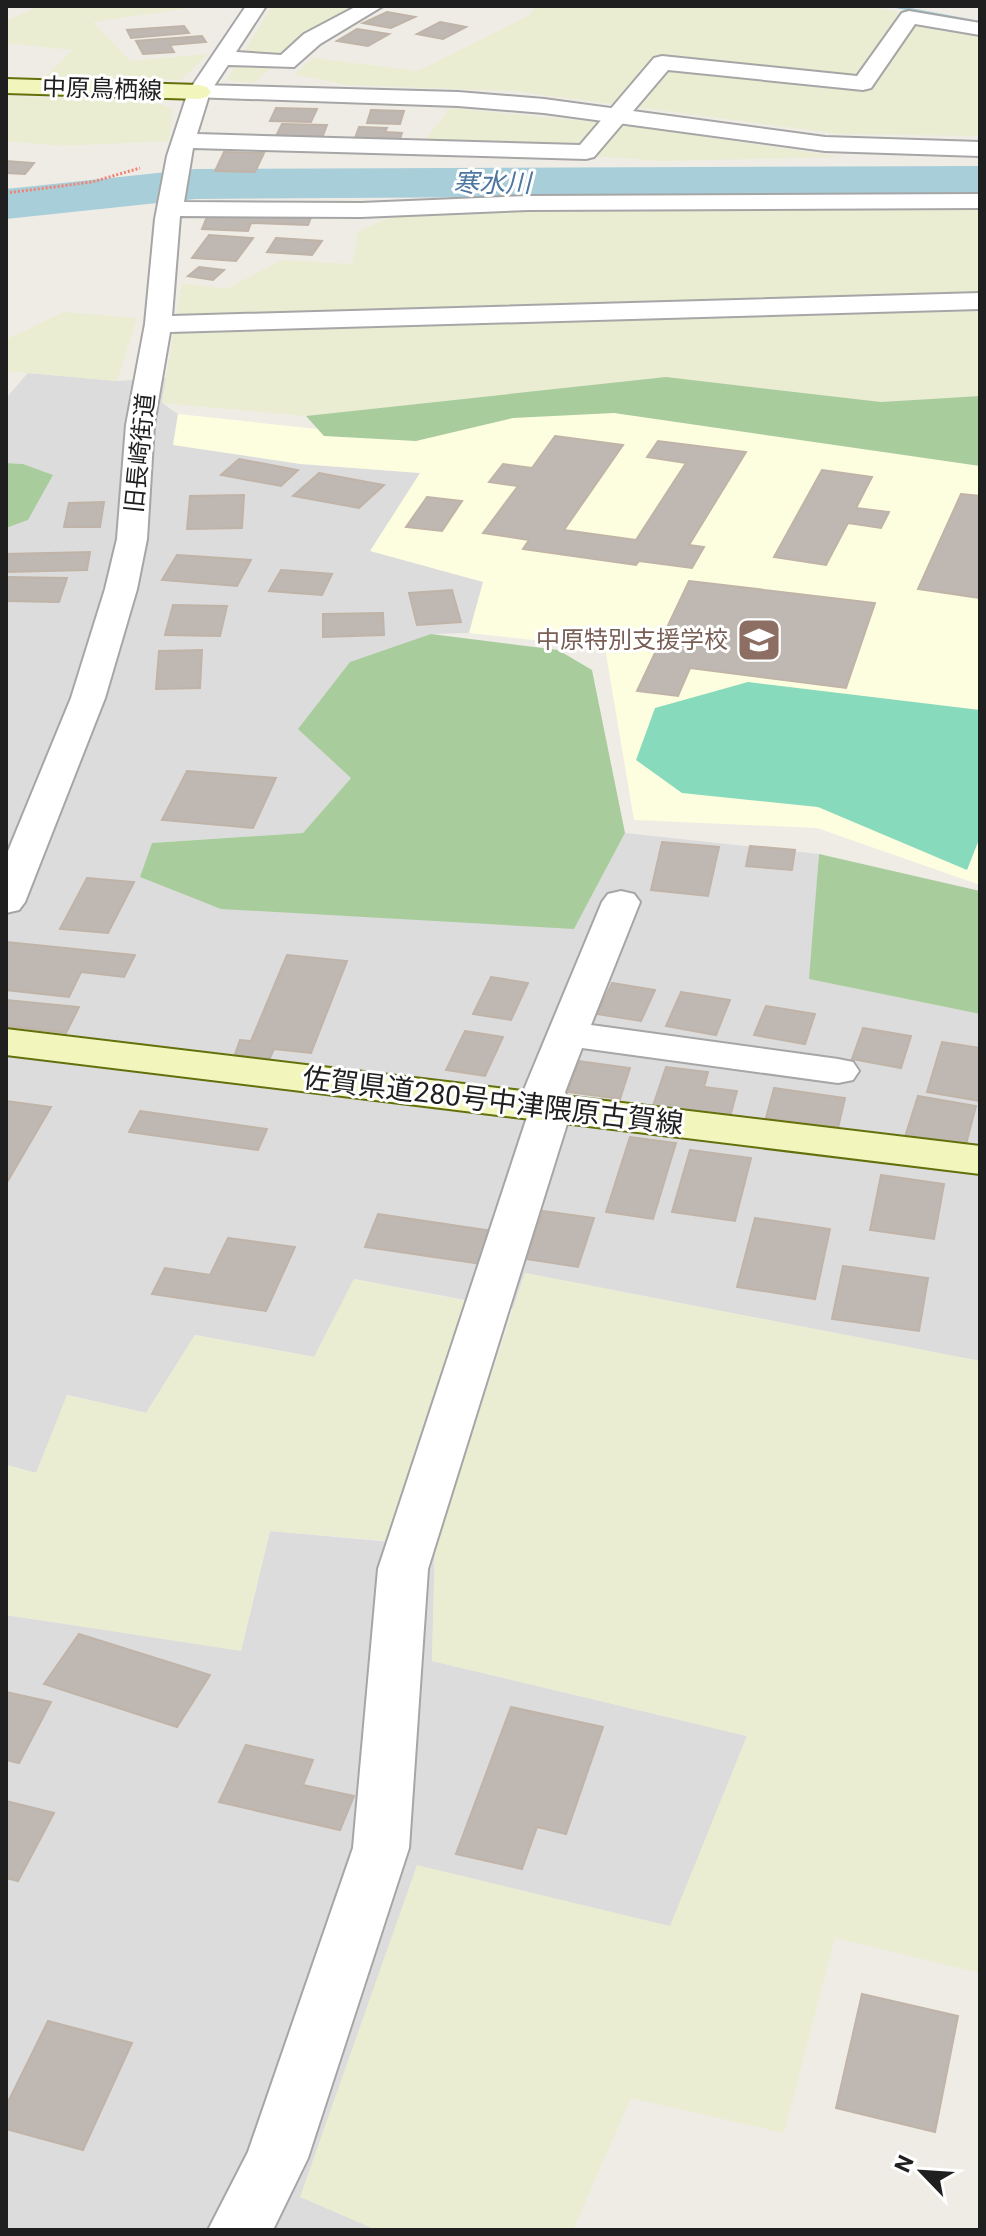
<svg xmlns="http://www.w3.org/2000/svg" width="986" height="2236" viewBox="0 0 986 2236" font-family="Roboto,'Noto Sans JP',sans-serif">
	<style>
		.residential { fill: #dddcdc }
		.education { fill: #fdfde0 }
		.farmland { fill: #eaedd2 }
		.forest { fill: #a9cc9c }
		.pitch { fill: #87dabb }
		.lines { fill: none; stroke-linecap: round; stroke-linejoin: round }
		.stream { fill: #a8ceda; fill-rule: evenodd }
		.river { fill: #a8ceda; fill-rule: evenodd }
		.building { fill: #bfb8b2; stroke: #c0b3a8; stroke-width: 2 }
		.minor-casing { stroke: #a6a6a6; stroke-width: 4 }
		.tertiary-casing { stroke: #a6a6a6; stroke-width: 4 }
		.secondary-casing { stroke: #63700b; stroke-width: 4 }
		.path { stroke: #f28273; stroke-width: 3; stroke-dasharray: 2 2; stroke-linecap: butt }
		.minor { fill: #fff; fill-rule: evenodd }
		.tertiary { fill: #fff; fill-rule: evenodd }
		.secondary { fill: #f2f6bc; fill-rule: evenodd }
		.labels { text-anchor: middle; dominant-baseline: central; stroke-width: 6; stroke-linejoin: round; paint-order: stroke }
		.far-street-label { font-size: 24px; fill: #1f1f1f; stroke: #fff }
		.far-education-label { font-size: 24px; fill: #785e54; stroke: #fff; text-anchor: end }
		.far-water-label { font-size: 26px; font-style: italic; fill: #4d76a1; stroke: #fff }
		.street-label { font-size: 28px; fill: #1f1f1f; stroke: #fff }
	</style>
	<rect width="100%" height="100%" fill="#efece5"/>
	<g class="residential">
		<path d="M28,373L117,381L166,378L162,403L178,414L174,445L301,464L421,473L484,582L469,633L431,634L351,778L303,833L152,843L574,929L625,833L819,854L810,979L980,1014V1361L525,1273L513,1309L354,1279L315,1357L195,1335L146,1413L68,1395L36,1473L6,1465V528L28,520L52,475L23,464L6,463V398Z"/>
		<path d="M270,1531L435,1546L432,1661L747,1736L671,1926L301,2197L377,2230H6V1615L241,1650Z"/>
	</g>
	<path class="education" d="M614,404L980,455V885L817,828L634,820L605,648L469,633L483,582L370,551L420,473L301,464L173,445L178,414L346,432Z"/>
	<g class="farmland">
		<path d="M40,6H203L93,22L130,61L208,54L181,80L46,76L73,50L6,43V21Z"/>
		<path d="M272,6H361L311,32L254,83L227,80Z"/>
		<path d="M535,6H868L898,12L899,18L980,32V136L840,134L514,91L346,85L295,74L314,58L418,71L530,15Z"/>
		<path d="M6,96L151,101L173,109L169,141L62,146L6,141Z"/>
		<path d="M450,108L629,125L841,157L661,161L423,143Z"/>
		<path d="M553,207H980V396L881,402L666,377L306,416L162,403L182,283L226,289L282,260L352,264L358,232L394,215Z"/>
		<path d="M63,312L137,318L117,381L6,371L8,339Z"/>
		<path d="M525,1273L980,1361V1973L835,1938L784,2133L631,2098L573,2230H377L300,2197L417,1865L670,1926L747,1736L432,1661L435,1546Z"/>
		<path d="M354,1279L466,1301L392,1541L270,1531L241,1651L6,1615V1465L36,1473L67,1395L146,1413L195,1335L314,1357Z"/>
	</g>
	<g class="forest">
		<path d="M666,377L881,402L980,396V466L614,413L513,418L416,441L324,436L306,416Z"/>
		<path d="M6,463L23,464L53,475L28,520L6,528Z"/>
		<path d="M431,634L558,650L592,670L625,833L574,929L221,909L140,877L152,843L303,833L351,778L298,729L350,662Z"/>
		<path d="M819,854L980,891V1014L809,979Z"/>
	</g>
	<path class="pitch" d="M748,682L980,710V837L967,870L818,807L682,793L636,760L655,708Z"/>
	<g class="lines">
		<path class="stream" d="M886,6H900L980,21V25Z"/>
		<path class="river" d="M980,166V194L195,199L6,219V189L195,169Z"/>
	</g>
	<g class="building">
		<path d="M387,12L415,17L391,28L363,23Z"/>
		<path d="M440,22L466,27L443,39L417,34Z"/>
		<path d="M184,26L189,33L131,38L127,30Z"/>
		<path d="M357,29L389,34L368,46L337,41Z"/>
		<path d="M202,36L206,42L170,45L174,52L143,54L136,41Z"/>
		<path d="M276,108L317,109L311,122L270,121Z"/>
		<path d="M371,110L404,111L400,124L367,123Z"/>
		<path d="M282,124L327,125L322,138L276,136Z"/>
		<path d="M359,127L387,128L385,132L402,133L399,142L354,141Z"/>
		<path d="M224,152L264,153L255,172L215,171Z"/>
		<path d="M6,161L34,163L25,174L6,173Z"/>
		<path d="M209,212L312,215L308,225L251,223L248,231L202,229Z"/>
		<path d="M209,235L253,238L236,261L192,258Z"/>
		<path d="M276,238L322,241L312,255L267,252Z"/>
		<path d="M199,267L224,270L213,280L188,276Z"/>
		<path d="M555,436L623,445L564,530L636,540L686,463L647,457L658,441L746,452L689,545L704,547L692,568L639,561L636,565L523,549L529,540L483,533L518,486L489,482L503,464L532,468Z"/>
		<path d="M239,459L298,470L281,486L221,475Z"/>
		<path d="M822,470L872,477L856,508L889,512L881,528L848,523L826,565L774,557Z"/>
		<path d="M319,473L384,485L359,508L293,496Z"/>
		<path d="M961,494L980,496V598L918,589Z"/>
		<path d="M244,495L242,528L187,529L190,496Z"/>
		<path d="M427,497L462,501L442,531L406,527Z"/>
		<path d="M104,502L100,527H64L69,503Z"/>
		<path d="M90,552L87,570L6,572V554Z"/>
		<path d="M177,555L251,560L237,586L162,580Z"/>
		<path d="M281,570L332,574L322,595L269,591Z"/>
		<path d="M6,577L67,578L59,602L6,601Z"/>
		<path d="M689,581L875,603L846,688L690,668L678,696L637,691Z"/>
		<path d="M452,590L461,622L417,625L409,593Z"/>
		<path d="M173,605L227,606L220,636L165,635Z"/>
		<path d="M383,613L384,635L323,637V614Z"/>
		<path d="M202,650L200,688L156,689L159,651Z"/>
		<path d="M187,771L276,778L253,828L162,820Z"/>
		<path d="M662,842L719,847L708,896L651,890Z"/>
		<path d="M750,846L795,850L792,870L746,866Z"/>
		<path d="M87,878L134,882L108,933L60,929Z"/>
		<path d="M6,942L135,955L124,977L81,972L69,997L6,990Z"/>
		<path d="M287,955L347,961L311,1053L274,1049L269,1060L234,1057L240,1040L251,1041Z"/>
		<path d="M491,977L528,983L511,1020L473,1014Z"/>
		<path d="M612,983L655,990L641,1021L597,1014Z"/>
		<path d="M681,992L730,1000L716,1035L666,1026Z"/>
		<path d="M6,1000L79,1007L66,1033L6,1026Z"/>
		<path d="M766,1006L815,1014L805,1044L754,1035Z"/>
		<path d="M863,1028L911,1036L901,1068L852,1059Z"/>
		<path d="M465,1031L503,1037L485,1076L446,1070Z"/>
		<path d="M942,1042L980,1048V1101L927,1092Z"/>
		<path d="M578,1061L630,1068L620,1099L568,1092Z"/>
		<path d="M666,1067L708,1072L704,1087L737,1091L730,1117L653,1106Z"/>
		<path d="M774,1088L845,1098L838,1128L766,1118Z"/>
		<path d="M918,1096L976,1106L965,1148L905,1137Z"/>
		<path d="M6,1101L51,1107L6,1184Z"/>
		<path d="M140,1111L267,1129L258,1150L129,1132Z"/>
		<path d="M630,1137L676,1143L653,1219L606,1212Z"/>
		<path d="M690,1150L751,1158L735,1221L672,1212Z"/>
		<path d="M881,1175L944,1184L934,1239L870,1230Z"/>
		<path d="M543,1211L594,1218L578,1267L526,1259Z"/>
		<path d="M378,1214L493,1231L481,1264L365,1247Z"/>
		<path d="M755,1218L830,1229L815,1299L737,1287Z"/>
		<path d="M228,1238L295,1247L266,1311L152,1294L165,1268L210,1275Z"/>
		<path d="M843,1266L928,1278L919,1331L832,1319Z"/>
		<path d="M79,1634L210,1675L177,1727L44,1684Z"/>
		<path d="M6,1692L51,1702L19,1763L6,1760Z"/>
		<path d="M511,1707L603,1727L566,1834L537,1827L522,1869L456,1854Z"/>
		<path d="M246,1745L313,1760L303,1785L354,1796L340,1830L219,1802Z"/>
		<path d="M6,1801L54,1813L18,1881L6,1878Z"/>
		<path d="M862,1994L958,2016L935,2132L836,2108Z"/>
		<path d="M48,2021L132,2043L83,2150L6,2129V2106Z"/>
	</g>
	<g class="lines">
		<g class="minor-casing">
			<g id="minor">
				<path d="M246,6H266L236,52L281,55L304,34L357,6H383L320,44L294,67L228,65L210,92L197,134L580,145L654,58L662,56L857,76L902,13L909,11L980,23V35L915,24L871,88L863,90L668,70L594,157L586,159L193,148L184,202L361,203L528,196L980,194V208L528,210L361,217L180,216L172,316L980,293V309L170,332L154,425L147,539L137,589L105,698L25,902L19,910L6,913V856L71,698L105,589L117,539L126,425L145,324L155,219L167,156L188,92Z"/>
				<path d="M621,891L634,894L640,902L591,1025L838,1059L853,1062L859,1071L853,1080L838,1083L582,1048L565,1092L572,1108L428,1569L409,1848L308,2158L273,2230H208L248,2152L353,1848L378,1569L530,1108L523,1092L602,902L608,894Z"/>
			</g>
		</g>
		<g class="tertiary-casing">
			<path id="tertiary" d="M199,85L458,92L544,99L825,137L980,142V156L825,151L544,113L458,106L191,97L187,92L191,87Z"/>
		</g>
		<g class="secondary-casing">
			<g id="secondary">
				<path d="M6,79L199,85L207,87L211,92L207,97L199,99L6,93Z"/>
				<path d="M6,1029L980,1146V1174L6,1055Z"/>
			</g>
		</g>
		<path class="path" d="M6,193L92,182L140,168"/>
		<use href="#minor" class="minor"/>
		<use href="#tertiary" class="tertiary"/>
		<use href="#secondary" class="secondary"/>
	</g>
	<defs>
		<g id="school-square" transform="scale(2.3)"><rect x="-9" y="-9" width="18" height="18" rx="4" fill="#8d6e63" stroke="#fff"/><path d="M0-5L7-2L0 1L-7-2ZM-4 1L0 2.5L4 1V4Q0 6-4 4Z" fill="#fff"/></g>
	</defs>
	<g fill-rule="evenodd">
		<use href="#school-square" x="759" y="640"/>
	</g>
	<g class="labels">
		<g class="far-street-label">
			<text transform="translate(102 89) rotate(2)">中原鳥栖線</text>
			<text transform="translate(140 453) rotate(-84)">旧長崎街道</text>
		</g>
		<g class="far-education-label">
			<text x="728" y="640">中原特別支援学校</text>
		</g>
		<g class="far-water-label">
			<text x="492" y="183">寒水川</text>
		</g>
		<g class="street-label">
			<text transform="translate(493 1101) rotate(7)">佐賀県道280号中津隈原古賀線</text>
		</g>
	</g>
	<rect width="986" height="2236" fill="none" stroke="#1f1f1f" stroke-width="16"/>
	<g transform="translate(922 2172) rotate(295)" stroke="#ffffff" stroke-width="6" paint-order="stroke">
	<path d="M0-6L14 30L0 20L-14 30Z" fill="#1f1f1f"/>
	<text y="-12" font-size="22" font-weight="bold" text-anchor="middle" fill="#1f1f1f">N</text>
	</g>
</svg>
